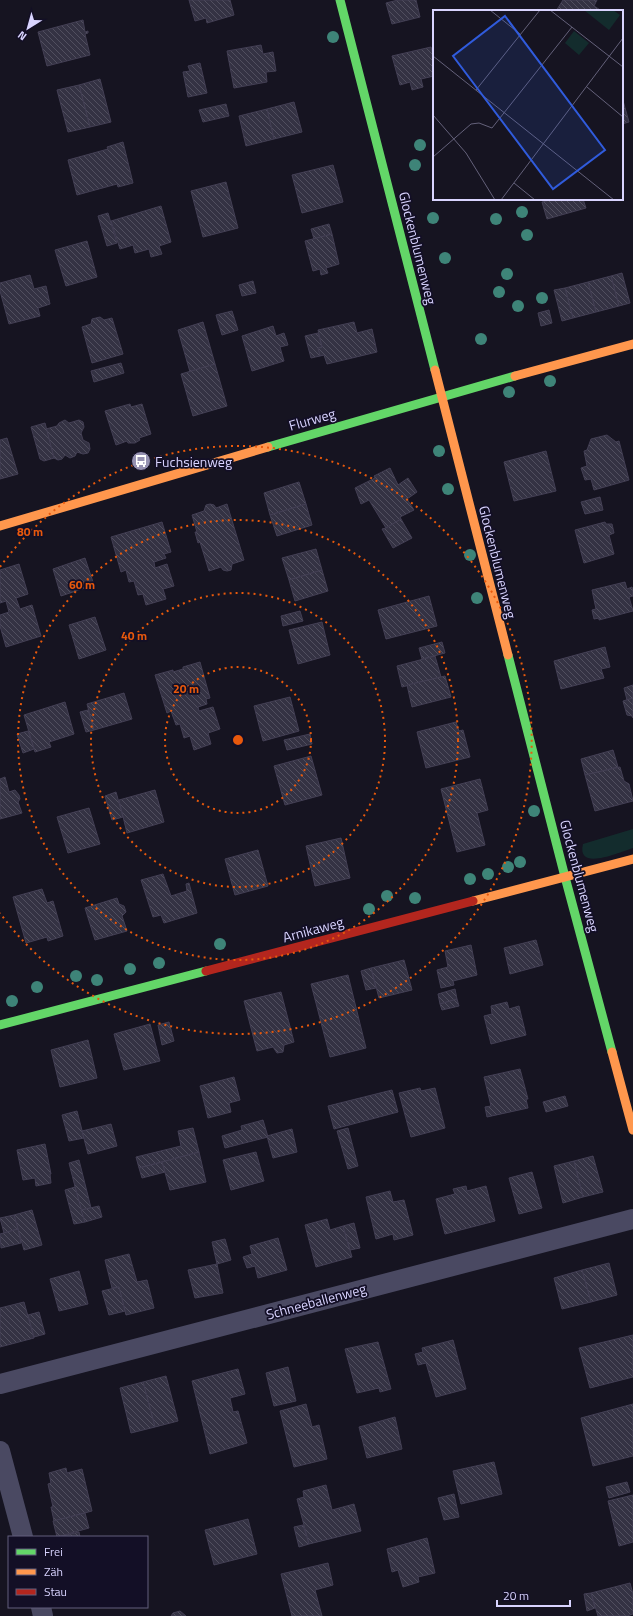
<svg xmlns="http://www.w3.org/2000/svg" width="633" height="1616" viewBox="0 0 633 1616" font-family="'Titillium Web',sans-serif">
	<style>
		.grass { fill: #132c2d }
		.building { fill: url(#building-back-hatch); stroke: #433f54 }
		.lines { fill: none; stroke-linecap: round; stroke-linejoin: round }
		.street { stroke: #4a4962; stroke-width: 20 }
		.fast { stroke: #63d668; stroke-width: 9 }
		.slow { stroke: #ff974d; stroke-width: 9 }
		.jam { stroke: #b3261e; stroke-width: 9 }
		.tree { fill: #3e8478 }
		.ring { fill: none; stroke: #e8590c; stroke-width: 2; stroke-dasharray: 2 4 }
		.labels { text-anchor: middle; dominant-baseline: central; stroke-width: 3.5; stroke-linejoin: round; paint-order: stroke }
		.street-label { font-size: 14px; fill: #d9d4ff; stroke: #130f26 }
		.poi-label { font-size: 14px; fill: #d9d4ff; stroke: #130f26; text-anchor: start }
		.inset-road { fill: none; stroke: #64617a; stroke-width: 1 }
		.view { fill: #305bdc; fill-opacity: 0.15; stroke: #305bdc; stroke-width: 2 }
		.inset-edge { fill: none; stroke: #d9d4ff; stroke-width: 2 }
		.centre { fill: #e8590c; stroke: #130f26; stroke-width: 2 }
		.ring-label { font-size: 12px; text-anchor: middle; font-weight: bold; fill: #e8590c; stroke: #130f26; stroke-width: 3.5; stroke-linejoin: round; paint-order: stroke }
	</style>
	<defs>
		<pattern id="building-back-hatch" width="6" height="6" patternUnits="userSpaceOnUse"><rect width="6" height="6" fill="#343243"/><path d="M-1 5l2 2M0 0l6 6M5-1l2 2" fill="none" stroke="#514f5f"/></pattern>
	</defs>
	<rect width="100%" height="100%" fill="#161421"/>
	<path class="grass" d="M633,829V848C620,852 576,872 583,844Z"/>
	<g class="building">
		<path d="M189,0H230L234,15L207,23L206,18L195,21Z"/>
		<path d="M398,0H416L420,17L392,24L386,3Z"/>
		<path d="M563,0H597L594,6L602,11H556Z"/>
		<path d="M83,20L85,32L88,31V33L85,34L90,55L47,66L38,32Z"/>
		<path d="M261,45L263,54L273,52L276,71L266,72L267,82L234,88L227,51Z"/>
		<path d="M431,47L434,59V76L421,79L423,87L412,90L410,82L400,85L392,56Z"/>
		<path d="M200,63L207,93L188,97L183,72L190,71L188,66Z"/>
		<path d="M100,79L111,122L90,127L79,85Z"/>
		<path d="M79,85L90,127L68,132L57,90Z"/>
		<path d="M622,97L629,122L622,124Z"/>
		<path d="M294,102L302,132L274,139L267,109Z"/>
		<path d="M226,104L229,116L203,122L199,110Z"/>
		<path d="M267,109L274,139L246,146L239,116Z"/>
		<path d="M123,142L133,183L118,187L117,184L77,195L68,160L108,149L107,147Z"/>
		<path d="M333,165L343,202L302,213L292,175Z"/>
		<path d="M226,182L238,228L203,237L191,191Z"/>
		<path d="M547,199H583L586,208L547,219L542,202L547,201Z"/>
		<path d="M161,206L171,242L159,246L162,254L151,257L149,249L135,253L133,245L120,249L111,221Z"/>
		<path d="M108,213L117,243L107,246L98,216Z"/>
		<path d="M329,224L332,234L314,239L311,229Z"/>
		<path d="M332,234L339,264L326,268L328,273L321,275L320,269L313,271L305,241Z"/>
		<path d="M87,241L97,277L66,286L55,250Z"/>
		<path d="M622,273L630,303L619,306L611,276Z"/>
		<path d="M30,275L34,289L46,286L50,304L38,308L40,316L9,324L0,291V283Z"/>
		<path d="M611,276L619,306L596,312L588,282Z"/>
		<path d="M253,281L256,293L242,296L239,285Z"/>
		<path d="M588,282L596,312L573,318L565,288Z"/>
		<path d="M565,288L573,318L562,321L554,290Z"/>
		<path d="M549,310L552,323L541,326L538,313Z"/>
		<path d="M232,311L238,330L222,335L216,315Z"/>
		<path d="M100,317L104,320L112,318L123,354L92,363L82,327L91,324L92,319Z"/>
		<path d="M203,322L215,364L190,372L178,330Z"/>
		<path d="M354,322L357,333L372,329L377,352L327,364L324,355L320,356L318,348L322,347L318,330Z"/>
		<path d="M273,326L276,336L284,333L288,345L280,347L284,361L252,371L242,336Z"/>
		<path d="M318,333L322,347L318,348L320,356L311,358L305,336Z"/>
		<path d="M121,363L124,373L94,382L91,371Z"/>
		<path d="M215,364L227,406L193,416L181,374Z"/>
		<path d="M130,404L131,407L142,404L151,434L139,438L140,440L135,443H128L127,441L116,445L105,411Z"/>
		<path d="M65,420L69,423L79,420L83,422L84,427L81,433L83,440L89,443L90,449L88,453L83,454L77,452L75,456L70,458L65,455L62,459L58,460L54,458L46,429L57,426L59,423Z"/>
		<path d="M45,423L54,458L44,461L40,459L31,427Z"/>
		<path d="M607,435L616,442L619,441L629,480L594,490L591,479L585,480L581,468L587,466L584,451L587,450L591,439Z"/>
		<path d="M7,438L18,474L0,479V440Z"/>
		<path d="M546,451L556,491L514,501L504,462Z"/>
		<path d="M390,468L398,485L408,478L417,492L407,499L414,510L400,517L401,519L386,528L369,500L361,504L355,488L375,478L374,476Z"/>
		<path d="M299,482L306,504L270,515L264,493Z"/>
		<path d="M600,497L603,510L585,514L581,502Z"/>
		<path d="M210,504L214,505L216,508L227,504L244,560L232,564L231,570L227,571L223,570L221,567L209,571L200,542L198,543L195,532H197L192,515L204,511L206,505Z"/>
		<path d="M306,504L312,525L277,536L270,515Z"/>
		<path d="M401,519L412,538L393,548L382,529L386,528Z"/>
		<path d="M162,522L171,552L164,554L166,558L154,562L155,568L167,564L174,586L163,589L166,599L146,605L143,594L138,595L134,581L129,582L126,570L121,572L111,537Z"/>
		<path d="M605,522L606,524H612L614,533L609,535L614,554L584,563L575,530Z"/>
		<path d="M316,549L322,570L289,580L282,558Z"/>
		<path d="M85,558L94,585L61,596L53,569Z"/>
		<path d="M19,564L28,594L16,598L20,609L32,605L41,636L6,647L0,626V615L9,612L6,601L0,603V570Z"/>
		<path d="M322,570L328,591L295,601L289,580Z"/>
		<path d="M625,582L627,589L632,587L633,591V596L629,597L633,611L599,620V618L594,619L592,610L596,609L592,590Z"/>
		<path d="M429,596L437,626L386,639L378,610Z"/>
		<path d="M300,611L303,621L283,626L281,616Z"/>
		<path d="M95,617L106,650L79,659L69,625Z"/>
		<path d="M322,622L330,655L298,664L289,630Z"/>
		<path d="M442,642L445,653L422,659L419,648Z"/>
		<path d="M605,647L610,667L601,669L604,678L561,689L554,661Z"/>
		<path d="M435,656L441,677L402,687L397,666Z"/>
		<path d="M200,662L210,698L206,699L207,704L198,707L199,711L213,707L220,729L208,733L211,744L194,750L190,736L184,738L180,724L176,725L171,711L167,713L155,675L173,670V672L183,669V667Z"/>
		<path d="M445,676L451,697L412,707L407,685Z"/>
		<path d="M633,685V698L627,700L624,688Z"/>
		<path d="M124,693L132,719L94,730L87,704Z"/>
		<path d="M290,697L299,731L263,741L254,706Z"/>
		<path d="M633,698V718L632,716L627,715L623,701Z"/>
		<path d="M65,702L74,734L49,742L51,747L35,752L24,715Z"/>
		<path d="M88,710L94,730L86,732L80,712Z"/>
		<path d="M456,722L459,731L463,730L470,757L426,768L417,732Z"/>
		<path d="M28,731L34,749L23,753L17,734Z"/>
		<path d="M310,734L312,744L287,750L284,740Z"/>
		<path d="M613,750L618,767L585,775L581,759Z"/>
		<path d="M311,756L322,795L285,805L274,766Z"/>
		<path d="M620,767L624,781L629,784L633,801L595,811L585,775Z"/>
		<path d="M5,777L9,792L15,790L19,795L20,799L18,802L22,813L0,819V779Z"/>
		<path d="M480,779L488,810L477,813L485,845L457,852L441,789Z"/>
		<path d="M155,790L164,822L127,833L119,800Z"/>
		<path d="M116,792L123,817L112,820L105,796Z"/>
		<path d="M89,808L100,844L68,853L57,817Z"/>
		<path d="M341,838L350,878L315,886L306,846Z"/>
		<path d="M258,850L268,886L235,895L225,859Z"/>
		<path d="M163,874L171,896L187,891L186,884L189,883L197,913L164,923L161,915L153,917L141,880Z"/>
		<path d="M42,889L47,903L53,901L63,936L48,941L47,937L26,943L13,897Z"/>
		<path d="M117,898L119,904L124,906L126,912L122,916L127,931L95,940L85,908Z"/>
		<path d="M536,940L543,965L510,974L504,948Z"/>
		<path d="M471,945L477,975L453,981L454,985L441,988L437,970L448,967L445,951Z"/>
		<path d="M404,960L412,990L379,998L371,968Z"/>
		<path d="M371,968L376,988L366,990L361,971Z"/>
		<path d="M348,975L366,1048L330,1057L311,984Z"/>
		<path d="M455,989L457,999L440,1004L438,994Z"/>
		<path d="M281,992L294,1042L284,1045L283,1052L277,1053L273,1047L257,1051L244,1001Z"/>
		<path d="M457,999L459,1006L442,1010L440,1004Z"/>
		<path d="M507,1002L509,1009L519,1006L526,1035L491,1044L484,1016L492,1014L491,1006Z"/>
		<path d="M169,1022L174,1041L162,1045L158,1025Z"/>
		<path d="M150,1024L160,1061L124,1070L114,1034Z"/>
		<path d="M88,1040L97,1078L60,1087L51,1050Z"/>
		<path d="M520,1069L528,1099H526L528,1108L487,1117L485,1107L491,1106L484,1077Z"/>
		<path d="M234,1077L240,1100L229,1103L231,1112L208,1118L200,1086Z"/>
		<path d="M420,1088L421,1091L435,1088L445,1128L411,1137L399,1093Z"/>
		<path d="M392,1090L398,1112L334,1129L328,1106Z"/>
		<path d="M565,1096L568,1106L546,1112L543,1102Z"/>
		<path d="M77,1111L84,1138L69,1141L62,1115Z"/>
		<path d="M263,1120L268,1137L225,1148L222,1136L242,1130L241,1126Z"/>
		<path d="M111,1124L117,1146L88,1154L82,1131Z"/>
		<path d="M193,1128L199,1152L139,1168L136,1157L181,1146L178,1131Z"/>
		<path d="M348,1128L358,1166L348,1169L337,1131Z"/>
		<path d="M292,1129L297,1152L273,1158L267,1136Z"/>
		<path d="M45,1144L51,1174H50L51,1183L36,1186L35,1178L23,1180L17,1150Z"/>
		<path d="M199,1152L206,1182L170,1190L162,1162Z"/>
		<path d="M256,1152L264,1181L231,1190L223,1160Z"/>
		<path d="M593,1156L603,1192L583,1197L574,1161Z"/>
		<path d="M79,1160L91,1208L81,1210L69,1163Z"/>
		<path d="M574,1161L583,1197L563,1203L554,1166Z"/>
		<path d="M162,1162L165,1172L142,1178L139,1168Z"/>
		<path d="M532,1172L542,1208L519,1214L509,1178Z"/>
		<path d="M466,1186L467,1191L486,1186L495,1221L445,1234L436,1199L455,1194L453,1189Z"/>
		<path d="M75,1187L85,1222L74,1224L65,1190Z"/>
		<path d="M390,1191L393,1202L404,1200L413,1235L394,1240L393,1234L376,1239L366,1197Z"/>
		<path d="M99,1206L102,1217L85,1222L81,1210Z"/>
		<path d="M32,1210L42,1245L24,1250L14,1215Z"/>
		<path d="M14,1215L18,1229L4,1233L0,1218Z"/>
		<path d="M327,1219L330,1230L343,1226L352,1257L316,1267L305,1225Z"/>
		<path d="M354,1223L360,1248L350,1250L343,1226Z"/>
		<path d="M18,1229L21,1243L1,1248L0,1234Z"/>
		<path d="M278,1238L287,1270L258,1278L255,1266L247,1268L243,1257L252,1254L250,1246Z"/>
		<path d="M225,1239L231,1260L217,1264L212,1242Z"/>
		<path d="M129,1254L137,1282L147,1280L154,1308L126,1315L119,1287L112,1288L105,1260Z"/>
		<path d="M609,1263L617,1295L591,1302L582,1270Z"/>
		<path d="M217,1264L223,1293L195,1298L188,1270Z"/>
		<path d="M582,1270L591,1302L562,1309L554,1278Z"/>
		<path d="M79,1271L88,1304L59,1311L50,1279Z"/>
		<path d="M119,1287L125,1311L109,1315L102,1291Z"/>
		<path d="M24,1302L34,1338L0,1347V1308Z"/>
		<path d="M39,1312L45,1334L34,1337L28,1315Z"/>
		<path d="M633,1335V1377L590,1388L579,1348Z"/>
		<path d="M453,1340L466,1389L436,1397L426,1363L418,1365L415,1354L423,1352L422,1348Z"/>
		<path d="M378,1342L391,1389L380,1392L379,1388L357,1393L345,1349Z"/>
		<path d="M288,1367L296,1401L274,1406L266,1373Z"/>
		<path d="M238,1369L245,1394L230,1398L233,1412L238,1411L247,1443L210,1454L192,1381Z"/>
		<path d="M166,1376L178,1421L155,1427L143,1382Z"/>
		<path d="M143,1382L155,1427L131,1433L120,1388Z"/>
		<path d="M306,1404L312,1427L319,1425L327,1459L294,1467L280,1411Z"/>
		<path d="M633,1404V1456L593,1466L581,1418Z"/>
		<path d="M395,1417L402,1449L367,1458L359,1427Z"/>
		<path d="M494,1462L502,1494L461,1504L453,1471Z"/>
		<path d="M66,1468L67,1473L82,1469L92,1511L54,1521L51,1507H53L48,1484L51,1483L49,1473Z"/>
		<path d="M627,1482L630,1492L609,1498L606,1487Z"/>
		<path d="M326,1485L332,1510L354,1504L361,1531L309,1544L297,1499L304,1497L303,1491Z"/>
		<path d="M454,1494L459,1517L444,1520L438,1498Z"/>
		<path d="M633,1495V1542L619,1546L608,1501Z"/>
		<path d="M85,1513L89,1528L57,1537L53,1521Z"/>
		<path d="M248,1519L257,1554L214,1565L205,1530Z"/>
		<path d="M303,1525L309,1544L299,1547L294,1527Z"/>
		<path d="M79,1532L80,1537H58Z"/>
		<path d="M427,1538L435,1573L418,1577L419,1582L403,1587L398,1570L392,1572L387,1549Z"/>
		<path d="M328,1563L333,1585L315,1590L322,1616H292L281,1574Z"/>
		<path d="M630,1583L633,1594V1614L627,1616H598L591,1593Z"/>
		<path d="M591,1593L595,1608L587,1611L584,1594Z"/>
		<path d="M180,1611L186,1616H171L173,1613Z"/>
	</g>
	<g class="lines">
		<g class="street">
			<path d="M0,1384L633,1219"/>
			<path d="M0,1451L23,1537"/>
			<path d="M41,1607L43,1616"/>
		</g>
		<g class="fast">
			<path d="M340,0L435,370"/>
			<path d="M268,447L515,376"/>
			<path d="M508,655L565,877L612,1052"/>
			<path d="M0,1025L206,971"/>
		</g>
		<g class="slow">
			<path d="M435,370L508,655"/>
			<path d="M515,376L633,344"/>
			<path d="M0,526L268,447"/>
			<path d="M473,901L633,859"/>
			<path d="M612,1052L633,1130"/>
		</g>
		<path class="jam" d="M206,971L473,901"/>
	</g>
	<g class="tree">
		<circle cx="333" cy="37" r="6"/>
		<circle cx="420" cy="145" r="6"/>
		<circle cx="415" cy="165" r="6"/>
		<circle cx="522" cy="212" r="6"/>
		<circle cx="433" cy="218" r="6"/>
		<circle cx="496" cy="219" r="6"/>
		<circle cx="527" cy="235" r="6"/>
		<circle cx="445" cy="258" r="6"/>
		<circle cx="507" cy="274" r="6"/>
		<circle cx="499" cy="292" r="6"/>
		<circle cx="542" cy="298" r="6"/>
		<circle cx="518" cy="306" r="6"/>
		<circle cx="481" cy="339" r="6"/>
		<circle cx="550" cy="381" r="6"/>
		<circle cx="509" cy="392" r="6"/>
		<circle cx="439" cy="451" r="6"/>
		<circle cx="448" cy="489" r="6"/>
		<circle cx="470" cy="555" r="6"/>
		<circle cx="477" cy="598" r="6"/>
		<circle cx="534" cy="811" r="6"/>
		<circle cx="520" cy="862" r="6"/>
		<circle cx="508" cy="867" r="6"/>
		<circle cx="488" cy="874" r="6"/>
		<circle cx="470" cy="879" r="6"/>
		<circle cx="387" cy="896" r="6"/>
		<circle cx="415" cy="898" r="6"/>
		<circle cx="369" cy="909" r="6"/>
		<circle cx="220" cy="944" r="6"/>
		<circle cx="159" cy="963" r="6"/>
		<circle cx="130" cy="969" r="6"/>
		<circle cx="76" cy="976" r="6"/>
		<circle cx="97" cy="980" r="6"/>
		<circle cx="37" cy="987" r="6"/>
		<circle cx="12" cy="1001" r="6"/>
	</g>
	<g class="ring">
		<circle cx="238" cy="740" r="73"/>
		<circle cx="238" cy="740" r="147"/>
		<circle cx="238" cy="740" r="220"/>
		<path d="M0 567A294 294 0 1 1 0 913"/>
	</g>
	<defs>
		<g id="bus-disc" transform="scale(1)"><circle r="9.5" fill="#9591b1" stroke="#130f26"/><path d="M-5-6H5V4H4V6H2V4H-2V6H-4V4H-5ZM-3.5-4V0h7V-4ZM-3.5 1.2v1.5H-2V1.2ZM2 1.2v1.5H3.5V1.2Z" fill="#fff"/></g>
	</defs>
	<g fill-rule="evenodd">
		<use href="#bus-disc" x="141" y="461"/>
	</g>
	<g class="labels">
		<g class="street-label">
			<text transform="translate(418 248) rotate(76)">Glockenblumenweg</text>
			<text transform="translate(312 419) rotate(-16)">Flurweg</text>
			<text transform="translate(498 562) rotate(76)">Glockenblumenweg</text>
			<text transform="translate(580 876) rotate(75)">Glockenblumenweg</text>
			<text transform="translate(313 929) rotate(-15)">Arnikaweg</text>
			<text transform="translate(316 1301) rotate(-15)">Schneeballenweg</text>
		</g>
		<g class="poi-label">
			<text x="155" y="461">Fuchsienweg</text>
		</g>
	</g>
	<g transform="translate(433 10)">
		<rect width="190" height="190" fill="#161421"/>
		<path d="M141,21L156,33L146,45L132,33Z" fill="#132c2d"/>
		<path d="M151,0H180L187,5L176,20Z" fill="#132c2d"/>
		<path class="inset-road" d="M57,0L87,24M117,0L190,57M0,46L181,190M154,77L190,107M43,80L107,0M0,105L33,143L62,190M0,147L38,114L46,113L59,118L139,17M81,173L102,190M68,190L190,28"/>
		<path class="view" d="M72,6L172,140L120,179L20,46Z"/>
		<rect width="190" height="190" class="inset-edge"/>
	</g>
	<circle cx="238" cy="740" r="6" class="centre"/>
	<g class="ring-label">
		<text x="30" y="536">80 m</text>
		<text x="82" y="589">60 m</text>
		<text x="134" y="640">40 m</text>
		<text x="186" y="693">20 m</text>
	</g>
	<rect x="8" y="1536" width="140" height="72" fill="#130f26" stroke="#625e7d"/>
	<rect x="16" y="1549" width="20" height="6" fill="#63d668" stroke="#625e7d"/>
	<text x="44" y="1556" font-size="12" fill="#d9d4ff">Frei</text>
	<rect x="16" y="1569" width="20" height="6" fill="#ff974d" stroke="#625e7d"/>
	<text x="44" y="1576" font-size="12" fill="#d9d4ff">Zäh</text>
	<rect x="16" y="1589" width="20" height="6" fill="#b3261e" stroke="#625e7d"/>
	<text x="44" y="1596" font-size="12" fill="#d9d4ff">Stau</text>
	<g transform="translate(28 28) rotate(217)" stroke="#130f26" stroke-width="3" paint-order="stroke">
	<path d="M0-3L7 15L0 10L-7 15Z" fill="#d9d4ff"/>
	<text y="-6" font-size="11" font-weight="bold" text-anchor="middle" fill="#d9d4ff">N</text>
	</g>
	<path d="M497 1600v6h73v-6" fill="none" stroke="#d9d4ff" stroke-width="2"/>
	<text x="503" y="1600" font-size="12" fill="#d9d4ff" stroke="#130f26" stroke-width="3" paint-order="stroke">20 m</text>
</svg>
